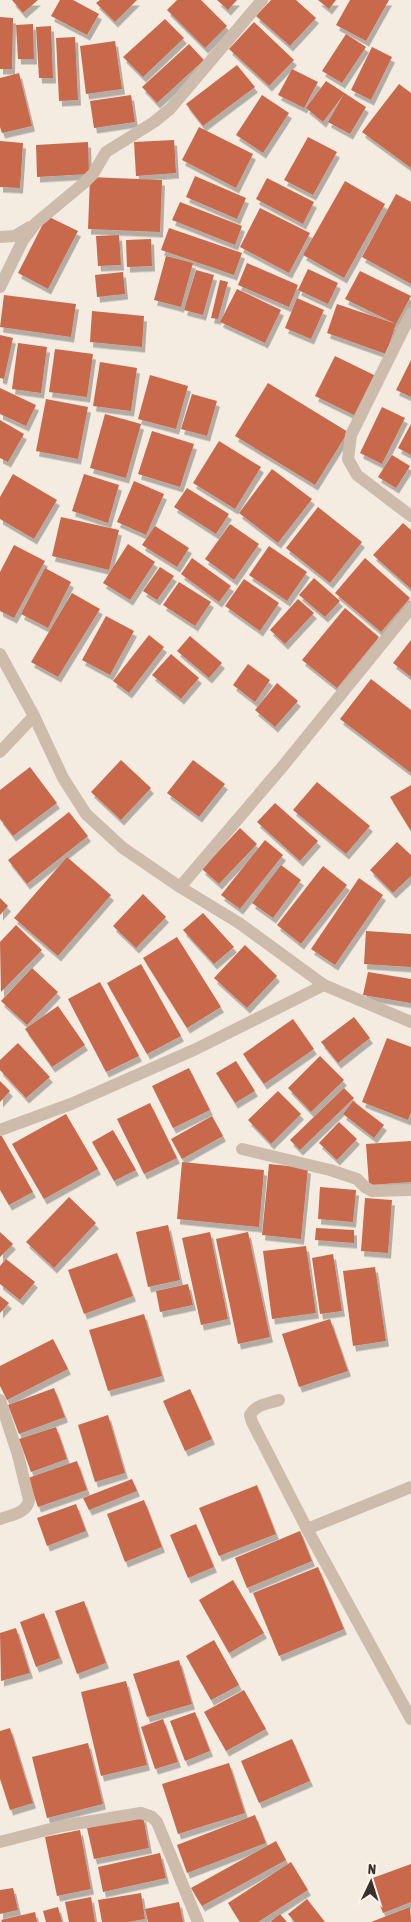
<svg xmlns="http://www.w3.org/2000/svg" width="411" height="1922" viewBox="0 0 411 1922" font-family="'Asap Condensed',sans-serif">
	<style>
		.building { fill: #c8694b; filter: url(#shadow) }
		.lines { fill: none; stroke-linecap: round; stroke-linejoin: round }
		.minor { stroke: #cdbbac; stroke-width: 12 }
	</style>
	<defs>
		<filter id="shadow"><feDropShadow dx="3" dy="5.5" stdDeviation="0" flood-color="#0004"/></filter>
	</defs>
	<rect width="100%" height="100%" fill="#f4ebe1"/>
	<g class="building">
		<path d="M12,0H38L23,13Z"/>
		<path d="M60,0H73L99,14L87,35L51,16Z"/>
		<path d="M100,0H137L115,22L96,3Z"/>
		<path d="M177,0H201L227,26L205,48L167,10Z"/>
		<path d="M217,0H237L228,10Z"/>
		<path d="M271,0H296L316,18L290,46L256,16Z"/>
		<path d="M318,0H336L329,9Z"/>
		<path d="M350,0H389L366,41L336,25Z"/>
		<path d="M0,17L13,18L12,69H0Z"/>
		<path d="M165,19L184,38L143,77L123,57Z"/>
		<path d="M254,22L294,60L269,86L229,49Z"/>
		<path d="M33,24L34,59H18L16,25Z"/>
		<path d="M51,26L53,78H39L36,27Z"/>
		<path d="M346,34L366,47L342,83L322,71Z"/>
		<path d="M75,37L78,100L59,101L56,38Z"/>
		<path d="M115,41L122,89L86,94L80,46Z"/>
		<path d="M189,44L204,60L157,103L142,87Z"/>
		<path d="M372,47L392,57L371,100L351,90Z"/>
		<path d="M237,65L255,87L203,126L186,104Z"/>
		<path d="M292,69L318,82L304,108L278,95Z"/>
		<path d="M19,73L32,126L2,133L0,127V78Z"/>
		<path d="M326,81L366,107L350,134L328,122L344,94L323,122L306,108Z"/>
		<path d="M399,84L411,93V168L362,132Z"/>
		<path d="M131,95L135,122L94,128L90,101Z"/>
		<path d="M262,95L289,113L263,153L236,135Z"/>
		<path d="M199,127L253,154L236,188L182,160Z"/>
		<path d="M308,137L337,152L313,195L284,180Z"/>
		<path d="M174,140L176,173L136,176L134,142Z"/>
		<path d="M0,141L23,143L20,188L0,187Z"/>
		<path d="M88,142L89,174L37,177L36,145Z"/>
		<path d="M195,176L246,198L237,219L186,197Z"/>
		<path d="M90,177L162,180L160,232L88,229Z"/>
		<path d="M267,178L314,202L303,224L256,199Z"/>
		<path d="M345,181L385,204L344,278L303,255Z"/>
		<path d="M396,194L411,202V284L362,257Z"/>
		<path d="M180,202L242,226L235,245L172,220Z"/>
		<path d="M260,208L310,233L289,273L240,247Z"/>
		<path d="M47,216L78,231L48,289L18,273Z"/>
		<path d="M169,228L242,253L234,275L161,250Z"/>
		<path d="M119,235L121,265L98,266L96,236Z"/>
		<path d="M151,239L152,266L127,267L126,240Z"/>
		<path d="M166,256L193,263L181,307L154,300Z"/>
		<path d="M247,263L298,285L289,307L238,285Z"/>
		<path d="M308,269L338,283L328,304L298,290Z"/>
		<path d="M196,270L214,275L203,315L184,310Z"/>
		<path d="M360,271L411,296L396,324L386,354L327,333L337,304L396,324L345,299Z"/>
		<path d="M123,272L125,294L97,297L95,275Z"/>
		<path d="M220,280L228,282L218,319L211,318Z"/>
		<path d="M237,289L281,310L265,343L220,322Z"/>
		<path d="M4,295L76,304L71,337L0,327Z"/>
		<path d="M297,298L324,310L311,339L285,328Z"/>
		<path d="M92,311L144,316L142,347L90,342Z"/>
		<path d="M0,335L13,338L4,379L0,378Z"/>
		<path d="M18,343L47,347L41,393L12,389Z"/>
		<path d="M55,349L93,354L87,397L49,392Z"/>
		<path d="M335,356L376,376L356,416L315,396Z"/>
		<path d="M411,360V397L396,390Z"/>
		<path d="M100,362L137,368L131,411L93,406Z"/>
		<path d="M150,375L188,386L176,429L138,419Z"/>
		<path d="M268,383L348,432L315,485L235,436Z"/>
		<path d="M0,388L36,405L26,426L0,414Z"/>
		<path d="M192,394L217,401L207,436L181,429Z"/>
		<path d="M46,399L88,407L78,459L36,451Z"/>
		<path d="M382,407L405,418L382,464L360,453Z"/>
		<path d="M105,414L141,424L126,478L90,468Z"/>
		<path d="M0,420L24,434L8,462L0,458Z"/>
		<path d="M411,424V455L398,448Z"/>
		<path d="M152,431L194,444L180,487L138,474Z"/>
		<path d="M219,441L261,467L235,509L193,483Z"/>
		<path d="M392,455L410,466L396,488L378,477Z"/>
		<path d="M272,469L312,499L278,543L239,513Z"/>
		<path d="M13,474L57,500L34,539L0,519V497Z"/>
		<path d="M84,474L119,485L108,523L72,511Z"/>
		<path d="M134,481L164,494L146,535L117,522Z"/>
		<path d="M187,488L229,514L216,534L174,507Z"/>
		<path d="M318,507L362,542L330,583L286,548Z"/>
		<path d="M61,517L119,530L109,570L52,556Z"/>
		<path d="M403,523L411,530V589L373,555Z"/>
		<path d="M230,524L259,544L234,580L205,559Z"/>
		<path d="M155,526L189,548L177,567L142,545Z"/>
		<path d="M128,544L155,562L130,600L103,583Z"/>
		<path d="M14,545L45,561L14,618L0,611V572Z"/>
		<path d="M269,546L307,572L287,601L249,575Z"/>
		<path d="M192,558L231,586L219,602L181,574Z"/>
		<path d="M365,558L410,598L381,632L335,593Z"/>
		<path d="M160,567L174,576L157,600L143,591Z"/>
		<path d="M45,568L71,582L48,628L21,614Z"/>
		<path d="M314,578L340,601L325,617L299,595Z"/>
		<path d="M244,579L279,603L260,631L225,606Z"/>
		<path d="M179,582L211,602L195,626L163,605Z"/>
		<path d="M72,593L100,609L58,677L31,662Z"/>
		<path d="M298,599L314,613L285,644L270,630Z"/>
		<path d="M345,608L379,637L337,688L302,660Z"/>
		<path d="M106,616L134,631L110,675L82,660Z"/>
		<path d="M149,635L164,647L129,693L113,681Z"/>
		<path d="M190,636L222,663L209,678L177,651Z"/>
		<path d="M411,640V677L393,663Z"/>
		<path d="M171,654L199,678L181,699L152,675Z"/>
		<path d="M248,664L270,680L255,702L233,685Z"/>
		<path d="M371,679L411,710V773L340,719Z"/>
		<path d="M277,683L298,701L275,727L255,710Z"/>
		<path d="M121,760L151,788L121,820L91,792Z"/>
		<path d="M193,760L225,784L199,817L167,793Z"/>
		<path d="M30,767L57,803L13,836L0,819V790Z"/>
		<path d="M317,782L370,826L346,854L293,810Z"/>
		<path d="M411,785V831L390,797Z"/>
		<path d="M275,803L318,841L300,861L257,822Z"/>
		<path d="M69,812L88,836L27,884L8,860Z"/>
		<path d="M240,828L257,844L219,884L202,869Z"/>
		<path d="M265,840L283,855L240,909L221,895Z"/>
		<path d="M397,842L411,855V876L393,893L370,870Z"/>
		<path d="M67,857L111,895L58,956L14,918Z"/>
		<path d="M281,865L301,880L273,918L252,903Z"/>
		<path d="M323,866L347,885L301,944L277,925Z"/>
		<path d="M359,878L383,895L335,965L311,949Z"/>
		<path d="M143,894L166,917L136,948L113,926Z"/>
		<path d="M0,898L8,906L0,915Z"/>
		<path d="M203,913L234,947L214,964L183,930Z"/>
		<path d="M16,925L42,950L1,992L0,942Z"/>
		<path d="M366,931L411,934V967L364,964Z"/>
		<path d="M177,937L221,1007L187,1028L143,958Z"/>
		<path d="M245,945L277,976L247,1008L214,978Z"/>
		<path d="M141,964L181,1036L147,1054L107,983Z"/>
		<path d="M32,968L58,992L27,1025L1,1001Z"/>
		<path d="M368,972L411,979V1003L363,995Z"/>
		<path d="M100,982L139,1056L106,1072L68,999Z"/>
		<path d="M58,1006L85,1045L52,1067L25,1029Z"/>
		<path d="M354,1017L370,1038L338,1063L321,1042Z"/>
		<path d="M293,1019L314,1049L264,1084L243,1054Z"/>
		<path d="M387,1038L411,1047V1112L408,1120L362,1102Z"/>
		<path d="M18,1043L50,1077L26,1098L0,1070V1060Z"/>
		<path d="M320,1056L344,1080L311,1112L288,1088Z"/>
		<path d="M236,1061L255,1091L235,1103L216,1073Z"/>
		<path d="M189,1068L210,1110L173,1128L152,1086Z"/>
		<path d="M0,1081L10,1091L0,1102Z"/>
		<path d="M344,1088L354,1098L300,1150L290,1140Z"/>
		<path d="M278,1091L301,1114L271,1144L248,1120Z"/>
		<path d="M353,1101L384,1125L374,1138L343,1114Z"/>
		<path d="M150,1103L177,1158L144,1174L117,1119Z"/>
		<path d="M66,1114L98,1169L44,1199L12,1144Z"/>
		<path d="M212,1116L223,1136L182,1159L171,1139Z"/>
		<path d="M339,1122L357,1139L337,1160L319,1143Z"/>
		<path d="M113,1130L136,1170L114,1181L92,1142Z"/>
		<path d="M0,1133L33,1192L9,1205L0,1190Z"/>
		<path d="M411,1141V1182L369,1185L366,1144Z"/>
		<path d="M182,1162L264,1170L259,1227L177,1219Z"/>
		<path d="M269,1164L308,1168L301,1239L262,1235Z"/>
		<path d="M320,1187L356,1190L353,1222L318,1219Z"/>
		<path d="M69,1197L96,1223L54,1268L26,1242Z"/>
		<path d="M365,1198L392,1200L388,1253L361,1251Z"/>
		<path d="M168,1225L180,1280L148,1287L136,1232Z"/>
		<path d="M316,1228L354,1230V1243L315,1240Z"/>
		<path d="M0,1232L13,1244L0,1257Z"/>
		<path d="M210,1232L228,1319L201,1325L182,1238Z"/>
		<path d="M248,1232L270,1337L238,1344L216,1239Z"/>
		<path d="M306,1246L316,1313L272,1319L263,1251Z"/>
		<path d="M117,1253L133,1296L84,1314L68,1270Z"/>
		<path d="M333,1254L342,1311L320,1314L312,1258Z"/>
		<path d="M6,1259L35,1282L20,1300L0,1284V1266Z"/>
		<path d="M375,1267L386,1341L353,1346L343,1271Z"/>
		<path d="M188,1284L193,1305L160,1312L156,1291Z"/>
		<path d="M0,1296L9,1303L0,1313Z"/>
		<path d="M144,1314L162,1376L108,1391L89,1330Z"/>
		<path d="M330,1319L348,1371L299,1387L282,1334Z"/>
		<path d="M53,1339L68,1369L7,1400L0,1386V1366Z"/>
		<path d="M54,1388L65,1417L19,1434L8,1405Z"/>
		<path d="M190,1389L212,1439L185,1451L163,1401Z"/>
		<path d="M108,1415L125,1473L95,1482L78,1425Z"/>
		<path d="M56,1427L67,1459L31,1472L19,1439Z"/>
		<path d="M77,1461L87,1490L38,1507L28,1478Z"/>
		<path d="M132,1479L137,1491L89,1510L83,1498Z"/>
		<path d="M257,1485L276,1534L219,1556L199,1508Z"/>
		<path d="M144,1500L162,1547L125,1562L107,1514Z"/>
		<path d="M76,1504L86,1531L47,1546L37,1518Z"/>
		<path d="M196,1524L214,1567L188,1578L170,1535Z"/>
		<path d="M300,1531L312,1561L247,1588L235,1558Z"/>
		<path d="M318,1567L344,1629L279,1656L253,1593Z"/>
		<path d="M233,1580L264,1633L229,1653L199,1600Z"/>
		<path d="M84,1601L106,1663L77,1674L55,1611Z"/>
		<path d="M44,1613L60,1658L36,1667L20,1622Z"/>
		<path d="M16,1628L30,1673L1,1681L0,1633Z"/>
		<path d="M214,1640L239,1685L211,1700L186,1656Z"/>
		<path d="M179,1660L192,1704L147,1717L133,1674Z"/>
		<path d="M126,1681L147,1765L101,1776L81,1692Z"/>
		<path d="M244,1690L266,1729L226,1751L204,1712Z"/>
		<path d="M195,1712L210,1751L185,1761L170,1721Z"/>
		<path d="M163,1719L178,1762L155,1769L141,1727Z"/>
		<path d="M10,1728L33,1803L10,1810L0,1779V1731Z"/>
		<path d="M292,1739L310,1781L259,1803L241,1761Z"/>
		<path d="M88,1743L103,1804L47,1818L32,1757Z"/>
		<path d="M229,1763L245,1813L178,1834L162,1784Z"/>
		<path d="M255,1815L266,1843L187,1873L177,1845Z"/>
		<path d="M143,1816L149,1848L94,1859L87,1828Z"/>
		<path d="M80,1830L91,1889L57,1896L45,1837Z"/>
		<path d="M276,1841L286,1860L202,1906L191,1888Z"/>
		<path d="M160,1853L166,1878L103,1892L98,1867Z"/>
		<path d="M291,1862L308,1890L258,1922H240L228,1903Z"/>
		<path d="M411,1864V1902L383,1913L370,1879Z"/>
		<path d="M13,1888L18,1910L0,1914V1890Z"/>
		<path d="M141,1893L145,1919L128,1922H102L98,1900Z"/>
		<path d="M91,1897L95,1922H69L65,1902Z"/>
		<path d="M307,1899L325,1922H295L288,1914Z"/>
		<path d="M179,1902L183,1922H148L145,1909Z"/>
		<path d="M58,1907L62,1922H46L43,1911Z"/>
		<path d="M410,1907L411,1922H371Z"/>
		<path d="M35,1912L37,1922H2L1,1920Z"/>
		<path d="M280,1914L287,1922H270Z"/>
	</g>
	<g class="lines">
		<g class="minor">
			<path d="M0,237L15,236L30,227"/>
			<path d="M0,287L23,240L36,223L84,183L93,174L106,152L154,122L170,109L262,0"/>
			<path d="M411,314L351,435L348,459L357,475L411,516"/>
			<path d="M0,654L34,716L63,778L86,814L123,848L180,887L239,923L324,985L411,1022"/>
			<path d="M0,752L34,716"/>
			<path d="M180,887L283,766L411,608"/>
			<path d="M0,1130L71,1104L196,1049L324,985"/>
			<path d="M242,1149L330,1170L357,1179L365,1187L372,1191L411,1190"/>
			<path d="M0,1400L18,1455L29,1500C27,1513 11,1515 0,1519"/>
			<path d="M279,1400C268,1404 256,1404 250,1415L252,1422L307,1529"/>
			<path d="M411,1487L307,1529L411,1719"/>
			<path d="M0,1842L62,1826L141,1813L152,1817L157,1822L198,1922"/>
		</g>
	</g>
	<g transform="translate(371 1882) rotate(4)" stroke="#fbf5ee" stroke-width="4" paint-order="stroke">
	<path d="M0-4L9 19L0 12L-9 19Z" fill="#3b302b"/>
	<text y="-8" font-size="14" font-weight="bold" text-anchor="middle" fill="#3b302b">N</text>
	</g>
</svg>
